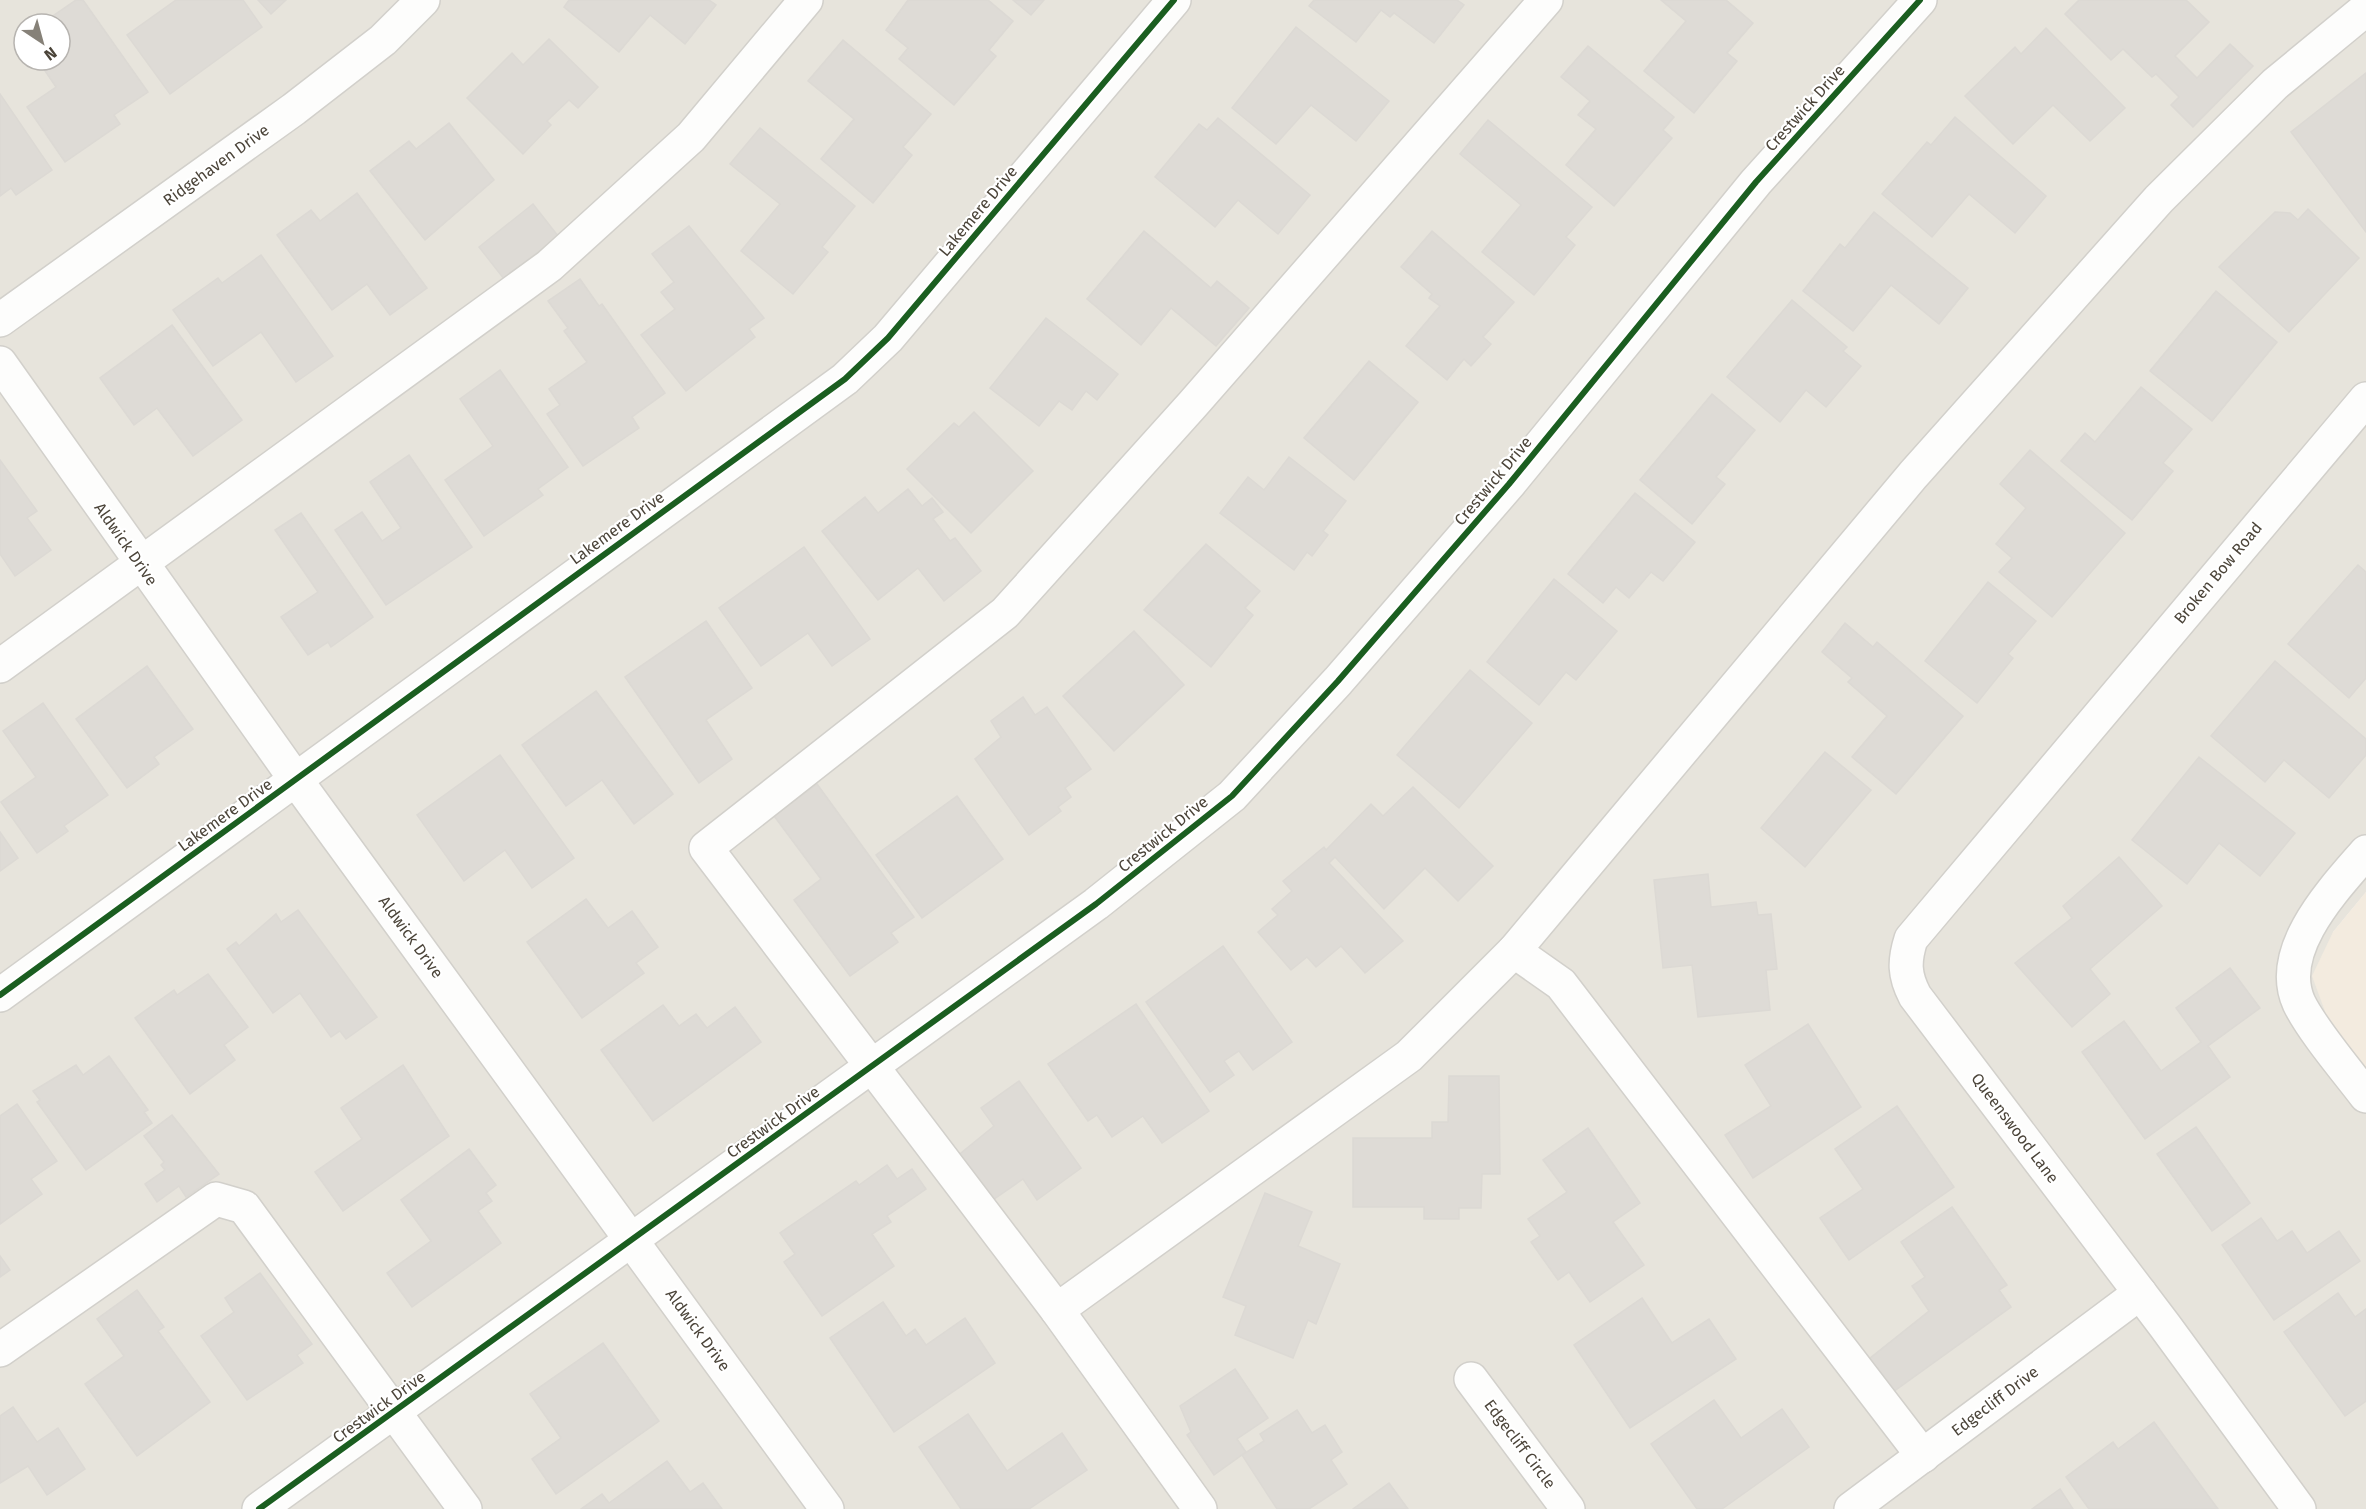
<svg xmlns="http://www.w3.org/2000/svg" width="2366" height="1509" viewBox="0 0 2366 1509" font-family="'Fira Sans',sans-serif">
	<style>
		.residential { fill: #e7e4dc; fill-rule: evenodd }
		.commercial { fill: #f3ebdf }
		.building { fill: #dedbd6; stroke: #dcd9d4; stroke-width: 1.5 }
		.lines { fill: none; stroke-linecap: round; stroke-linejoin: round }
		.minor-casing { stroke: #d2d0cb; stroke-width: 36 }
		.minor { stroke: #fdfdfc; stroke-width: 33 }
		.cycleway-casing { stroke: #fff; stroke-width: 10 }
		.cycleway { stroke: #1b5e20; stroke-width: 6 }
		.labels { text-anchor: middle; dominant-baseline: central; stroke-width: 4.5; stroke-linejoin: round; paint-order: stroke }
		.street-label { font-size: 16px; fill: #4b4439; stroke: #fff }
	</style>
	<rect width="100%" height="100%" fill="#f4f2ee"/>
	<path class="residential" d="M0,0H2366V892L2333,932L2326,1014L2366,1069V1509H0ZM24,24H60V60H24Z"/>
	<path class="commercial" d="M2366,892V1069L2326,1014L2312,976L2333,932Z"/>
	<g class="building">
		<path d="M76,0H83L148,92L114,115L120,124L65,162L27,107L56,87L39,62L60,60V47L64,44L60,38V24H50L47,20Z"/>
		<path d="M176,0H243L262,27L170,94L127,35Z"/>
		<path d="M258,0H286L271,14Z"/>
		<path d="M569,0H709L716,5L685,44L650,15L619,52L564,7Z"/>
		<path d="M908,0H988L1013,21L989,50L996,56L954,105L899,59L908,48L886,30Z"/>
		<path d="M1013,0H1044L1031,15Z"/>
		<path d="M1314,0H1457L1464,5L1434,43L1394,13L1390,17L1381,10L1356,42L1309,6Z"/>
		<path d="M1661,0H1726L1753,23L1727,53L1737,61L1694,113L1644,71L1686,21Z"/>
		<path d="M2079,0H2186L2209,22L2175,56L2197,78L2230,44L2253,66L2193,127L2171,105L2179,97L2156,74L2152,77L2123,49L2111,60L2065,14Z"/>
		<path d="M1296,27L1389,101L1356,141L1311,105L1276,144L1232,108Z"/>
		<path d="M2046,28L2125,108L2090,141L2053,105L2013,144L1965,96L2015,47L2021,54Z"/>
		<path d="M549,39L598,87L578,108L569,100L547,121L551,125L523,154L467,98L512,53L523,65Z"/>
		<path d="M843,40L931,114L903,147L912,155L873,203L821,159L854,119L808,81Z"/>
		<path d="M1588,46L1674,117L1663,130L1672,138L1614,206L1566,165L1596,129L1578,115L1590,101L1561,77Z"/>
		<path d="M2366,73V232L2291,132Z"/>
		<path d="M0,94L52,170L16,195L11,188L0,196Z"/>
		<path d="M1955,117L2046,196L2015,233L1969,194L1932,237L1882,194L1927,142L1931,145Z"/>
		<path d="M1218,118L1310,195L1278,234L1238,200L1215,227L1155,177L1199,124L1207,130Z"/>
		<path d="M1488,120L1592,207L1566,237L1575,245L1534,295L1482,252L1521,205L1460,154Z"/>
		<path d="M449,123L494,180L425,240L370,171L409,141L416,149Z"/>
		<path d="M760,128L855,206L822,247L828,252L793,294L741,251L780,204L730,164Z"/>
		<path d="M357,193L427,288L390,315L367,284L332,310L277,235L311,210L320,221Z"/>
		<path d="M533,204L558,236L504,279L479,247Z"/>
		<path d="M2308,209L2359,258L2289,332L2219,267L2275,212L2290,213L2298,220Z"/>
		<path d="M1874,212L1968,288L1939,324L1891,285L1853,331L1803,291L1840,244L1845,248Z"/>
		<path d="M689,226L764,318L749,329L755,337L686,391L641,335L675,309L661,292L674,282L652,254Z"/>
		<path d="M1144,231L1211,288L1217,281L1249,308L1216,346L1171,308L1141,345L1087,299Z"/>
		<path d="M1432,231L1514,302L1483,337L1491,344L1471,366L1464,359L1447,380L1406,346L1440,306L1429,298L1432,294L1401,267Z"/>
		<path d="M261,255L333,356L296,382L261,332L213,366L173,310L218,278L222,283Z"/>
		<path d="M580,279L599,306L602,304L665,393L632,417L639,428L583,466L547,414L560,405L549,389L587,362L564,331L568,328L548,301Z"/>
		<path d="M2216,291L2277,342L2212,421L2150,371Z"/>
		<path d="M1792,300L1847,347L1843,351L1861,366L1826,407L1806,390L1780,422L1727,377Z"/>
		<path d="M1046,318L1118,374L1097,400L1086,391L1072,410L1059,401L1039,426L990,388Z"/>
		<path d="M172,325L242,420L193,456L157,408L134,425L100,378Z"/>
		<path d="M1369,361L1418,402L1354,480L1304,438Z"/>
		<path d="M500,370L568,467L538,489L543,495L484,536L445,480L493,446L460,399Z"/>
		<path d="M2141,387L2192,429L2163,463L2173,471L2132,520L2061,461L2085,433L2095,442Z"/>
		<path d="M1712,394L1755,430L1716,477L1725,484L1692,524L1640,480Z"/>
		<path d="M974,412L1033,471L971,533L907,469L954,423L959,427Z"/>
		<path d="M2030,450L2125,533L2052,617L1999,572L2012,558L1996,544L2026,508L2000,484Z"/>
		<path d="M409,455L472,547L386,605L335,530L362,512L382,541L401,528L370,482Z"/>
		<path d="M1289,457L1346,501L1323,531L1328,535L1312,556L1307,552L1294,570L1220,513L1248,477L1264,490Z"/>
		<path d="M0,460L37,511L27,518L51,550L15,576L0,554Z"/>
		<path d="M908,489L922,506L932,498L943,512L933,519L950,541L955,538L981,571L944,601L918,568L878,600L822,531L865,497L878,513Z"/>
		<path d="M1635,493L1695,542L1663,581L1651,572L1629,598L1616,587L1603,603L1568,574Z"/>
		<path d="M301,513L373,617L331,647L328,642L308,655L281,617L318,592L275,530Z"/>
		<path d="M1206,544L1260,591L1245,608L1253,615L1211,667L1144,610Z"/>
		<path d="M804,547L870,639L832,666L808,633L761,666L719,608Z"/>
		<path d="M2358,565L2366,572V678L2349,698L2288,644Z"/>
		<path d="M1554,579L1617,631L1576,680L1566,672L1539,705L1487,662Z"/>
		<path d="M1988,582L2036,621L2008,654L2013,658L1977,703L1925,661Z"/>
		<path d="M706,621L752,688L706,720L732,759L699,783L625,677Z"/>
		<path d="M1845,623L1873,647L1877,642L1963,716L1896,794L1852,757L1887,716L1848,682L1852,678L1822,652Z"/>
		<path d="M1134,631L1184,685L1114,751L1063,696Z"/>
		<path d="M2275,661L2366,739V755L2329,798L2284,760L2265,782L2211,736Z"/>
		<path d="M147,666L193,729L154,757L159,764L127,788L76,719Z"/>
		<path d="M1470,670L1532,723L1459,808L1397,755Z"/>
		<path d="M596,691L673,794L634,824L602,780L566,806L522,745Z"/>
		<path d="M1023,697L1035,715L1047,707L1091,769L1065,788L1071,797L1058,807L1061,811L1029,835L975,759L1001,737L991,721Z"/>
		<path d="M43,703L108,795L64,826L68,831L37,853L1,802L36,777L3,731Z"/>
		<path d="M1825,752L1871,790L1805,867L1761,828Z"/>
		<path d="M500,755L574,858L532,888L505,850L464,881L417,815Z"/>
		<path d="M2199,757L2295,833L2260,876L2219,843L2187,884L2132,840Z"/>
		<path d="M817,784L914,917L891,933L898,942L850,976L794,900L821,879L774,816Z"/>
		<path d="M1413,787L1493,866L1458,901L1425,868L1384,909L1335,857L1329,863L1403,941L1365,973L1341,946L1316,967L1307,957L1291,970L1258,932L1278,915L1272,909L1292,891L1283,881L1324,847L1326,850L1371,804L1383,816Z"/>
		<path d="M957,796L1003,859L922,918L876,855Z"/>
		<path d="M0,832L18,858L0,871Z"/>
		<path d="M2119,857L2162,906L2090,969L2110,994L2072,1027L2015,963L2072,918L2063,906Z"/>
		<path d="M1708,874L1711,907L1756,902L1758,915L1771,914L1777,969L1766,970L1770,1010L1698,1017L1692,965L1663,968L1654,880Z"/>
		<path d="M586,899L608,928L632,911L658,947L636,963L644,973L582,1018L527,942Z"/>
		<path d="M298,910L377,1017L346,1039L340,1031L331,1037L300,993L273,1013L227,949L236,942L239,946L276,914L281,922Z"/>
		<path d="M1223,946L1292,1042L1253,1070L1239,1051L1224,1061L1234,1075L1210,1092L1146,1002Z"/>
		<path d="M2230,968L2260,1008L2208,1046L2230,1077L2145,1139L2082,1052L2124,1021L2161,1071L2201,1042L2176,1008Z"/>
		<path d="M208,974L248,1027L224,1045L235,1060L190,1094L135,1018L174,990L177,995Z"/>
		<path d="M1136,1004L1209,1111L1162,1143L1143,1116L1112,1137L1097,1115L1088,1121L1048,1064Z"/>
		<path d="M663,1005L679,1026L696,1014L707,1028L735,1007L761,1042L653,1121L601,1050Z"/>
		<path d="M1808,1024L1861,1107L1753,1178L1725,1135L1771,1106L1745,1065Z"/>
		<path d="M109,1056L148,1110L144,1112L152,1123L86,1170L37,1102L40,1100L33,1091L76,1065L83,1075Z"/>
		<path d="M403,1065L449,1136L343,1211L315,1172L362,1139L341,1108Z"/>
		<path d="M1449,1076H1499L1500,1174H1482L1481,1208H1459V1219H1424V1207H1353V1138H1432V1122H1448Z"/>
		<path d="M1019,1081L1081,1168L1037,1200L1023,1179L987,1204L955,1158L994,1126L981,1108Z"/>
		<path d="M17,1104L57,1161L31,1179L42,1194L0,1224V1116Z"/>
		<path d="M1897,1106L1954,1187L1849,1260L1820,1218L1863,1189L1835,1149Z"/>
		<path d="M172,1115L219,1174L186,1197L179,1186L157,1202L145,1184L165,1170L161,1165L164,1162L144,1136Z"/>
		<path d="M2196,1127L2250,1203L2212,1231L2157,1154Z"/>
		<path d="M1588,1128L1640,1203L1613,1222L1644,1265L1590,1302L1569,1272L1558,1280L1531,1242L1540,1236L1528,1219L1567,1192L1543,1160Z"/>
		<path d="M469,1149L496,1185L486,1193L492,1201L478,1211L501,1243L412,1307L387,1273L431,1241L401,1200Z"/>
		<path d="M887,1165L897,1179L912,1169L926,1189L887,1216L891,1222L872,1234L894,1266L822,1316L784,1262L795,1254L780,1233L856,1181L859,1185Z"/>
		<path d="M1265,1193L1312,1212L1298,1246L1340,1264L1316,1324L1308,1320L1293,1358L1235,1335L1246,1306L1223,1297Z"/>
		<path d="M1952,1207L2007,1285L1999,1290L2011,1307L1893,1392L1869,1359L1929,1311L1912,1286L1925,1277L1901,1242Z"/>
		<path d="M2261,1218L2277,1241L2292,1231L2307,1253L2339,1231L2360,1261L2274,1320L2222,1245Z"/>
		<path d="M0,1256L10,1270L0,1277Z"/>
		<path d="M260,1273L312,1344L297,1355L303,1363L247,1400L201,1336L234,1312L225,1298Z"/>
		<path d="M137,1290L164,1327L158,1331L210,1402L137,1456L85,1384L124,1356L97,1319Z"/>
		<path d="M2338,1293L2355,1317L2366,1309V1401L2345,1416L2284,1332Z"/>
		<path d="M1642,1298L1672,1343L1709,1319L1736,1359L1630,1428L1574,1345Z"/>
		<path d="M883,1302L906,1336L915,1329L926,1345L965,1318L995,1363L894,1432L830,1338Z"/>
		<path d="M603,1343L659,1421L556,1494L532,1459L561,1438L530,1394Z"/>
		<path d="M1235,1369L1268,1418L1237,1439L1246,1452L1214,1475L1187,1435L1191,1432L1180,1406Z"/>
		<path d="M1714,1400L1741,1438L1782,1409L1809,1447L1722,1509H1697L1651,1444Z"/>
		<path d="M13,1407L37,1442L58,1428L85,1469L47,1495L28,1466L0,1483V1416Z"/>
		<path d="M1297,1410L1312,1433L1325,1425L1342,1452L1331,1460L1347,1484L1309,1509H1277L1242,1455L1264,1441L1260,1434Z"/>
		<path d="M968,1414L1007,1471L1062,1433L1087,1470L1029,1509H961L919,1447Z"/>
		<path d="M2154,1422L2218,1509H2089L2066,1477L2113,1442L2118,1449Z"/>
		<path d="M667,1461L690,1492L703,1483L722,1509H581L602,1494L609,1503Z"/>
		<path d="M1389,1483L1408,1509H1353Z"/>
		<path d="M2060,1489L2073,1509H2032Z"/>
	</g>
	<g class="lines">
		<g class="minor-casing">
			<g id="minor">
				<path d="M1546,0L1193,404L1005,613L706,848L1057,1310L1409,1056L1514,951L1913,475L2159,199L2275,84L2366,9"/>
				<path d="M0,320L294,109L383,40L423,0"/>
				<path d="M0,363L296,780L827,1509"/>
				<path d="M0,666L549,266L691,137L806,0"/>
				<path d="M2366,852C2334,889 2275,950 2299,1003C2312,1030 2347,1071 2366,1096"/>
				<path d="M1514,951L1561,984L1923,1456"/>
				<path d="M0,995L845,379L888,338L1174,0"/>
				<path d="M1057,1310L1200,1509"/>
				<path d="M0,1350L216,1199L244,1207L465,1509"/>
				<path d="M1471,1379L1568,1509"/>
				<path d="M259,1509L1096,904L1232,796L1338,681L1509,484L1756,182L1920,0"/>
				<path d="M1851,1509L2140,1293"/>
				<path d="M2299,1509L2165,1326L1915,996C1904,975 1904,961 1911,939L2366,399"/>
			</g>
		</g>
		<use href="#minor" class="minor"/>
		<g class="cycleway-casing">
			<g id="cycleway">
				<path d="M0,995L845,379L888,338L1174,0"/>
				<path d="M259,1509L1096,904L1232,796L1338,681L1509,484L1756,182L1920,0"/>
			</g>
		</g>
		<use href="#cycleway" class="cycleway"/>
	</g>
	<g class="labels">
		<g class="street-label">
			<text transform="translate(1805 108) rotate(-48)">Crestwick Drive</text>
			<text transform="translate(216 165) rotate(-36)">Ridgehaven Drive</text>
			<text transform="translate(978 211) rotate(-50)">Lakemere Drive</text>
			<text transform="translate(1493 481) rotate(-50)">Crestwick Drive</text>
			<text transform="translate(617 528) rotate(-36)">Lakemere Drive</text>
			<text transform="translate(126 544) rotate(55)">Aldwick Drive</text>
			<text transform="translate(2218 573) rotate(-50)">Broken Bow Road</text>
			<text transform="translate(225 815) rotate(-36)">Lakemere Drive</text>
			<text transform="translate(1163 834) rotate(-39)">Crestwick Drive</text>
			<text transform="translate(411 937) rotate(54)">Aldwick Drive</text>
			<text transform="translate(773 1122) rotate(-36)">Crestwick Drive</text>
			<text transform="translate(2015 1128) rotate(53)">Queenswood Lane</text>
			<text transform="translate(698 1330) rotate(54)">Aldwick Drive</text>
			<text transform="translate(1995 1401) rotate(-37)">Edgecliff Drive</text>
			<text transform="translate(379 1407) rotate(-36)">Crestwick Drive</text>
			<text transform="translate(1520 1444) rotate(53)">Edgecliff Circle</text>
		</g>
	</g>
	<g transform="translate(42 42) rotate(144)"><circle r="28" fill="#ffffff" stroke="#b7b4b0" stroke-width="1.5"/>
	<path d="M0-4.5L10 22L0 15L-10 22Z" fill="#868178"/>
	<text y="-9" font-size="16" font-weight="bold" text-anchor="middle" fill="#4b4439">N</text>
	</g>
</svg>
